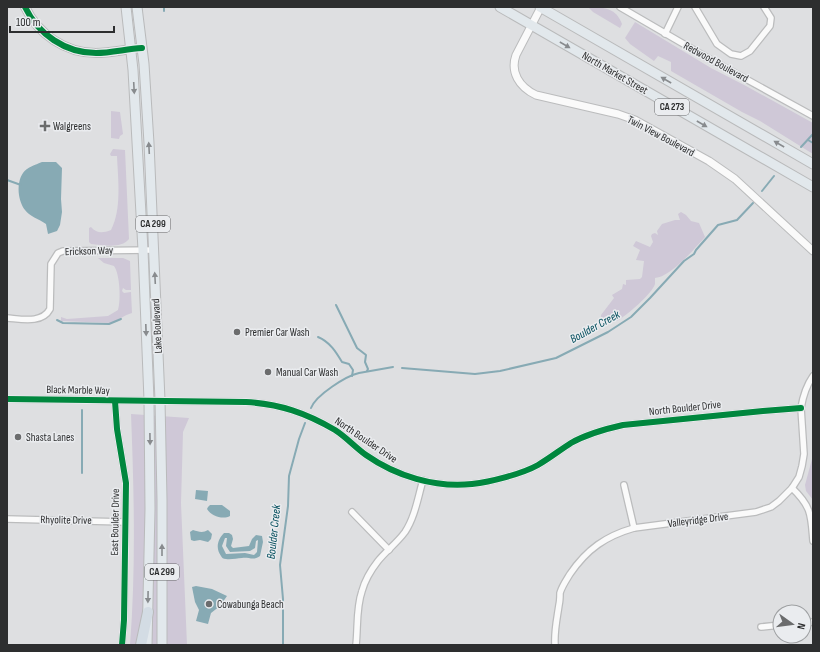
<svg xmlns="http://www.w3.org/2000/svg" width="820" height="652" viewBox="0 0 820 652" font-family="'Sofia Sans Condensed',sans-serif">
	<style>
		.green { fill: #cfc8d7 }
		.water { fill: #87aab4; fill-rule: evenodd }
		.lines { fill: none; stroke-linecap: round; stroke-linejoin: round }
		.stream { stroke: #87aab4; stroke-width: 2 }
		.minor-casing { stroke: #bbbcbd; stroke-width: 8 }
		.tertiary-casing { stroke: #bbbcbd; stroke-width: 9 }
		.secondary-casing { stroke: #bbbcbd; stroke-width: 10 }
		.primary-casing { stroke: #b9babb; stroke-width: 11 }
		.motorway-casing { stroke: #b9babb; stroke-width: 12 }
		.minor { stroke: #fafafa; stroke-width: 5.5 }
		.tertiary { stroke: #fafafa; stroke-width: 7 }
		.secondary { stroke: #eef2f4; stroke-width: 8 }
		.primary { stroke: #e2e8ec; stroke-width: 9 }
		.motorway { stroke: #d3dce4; stroke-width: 10 }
		.cycleway-casing { stroke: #eaecef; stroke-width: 8 }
		.cycleway { stroke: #00873e; stroke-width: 6 }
		.oneway { fill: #888b8e }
		.poi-dot { fill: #6b6c6d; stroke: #eaecef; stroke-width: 1.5 }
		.labels { text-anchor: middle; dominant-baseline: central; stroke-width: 3; stroke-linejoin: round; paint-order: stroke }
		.shield { fill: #eaecef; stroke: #666769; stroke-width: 1 }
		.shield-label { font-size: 10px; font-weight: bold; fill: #2d2e2f }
		.street-label { font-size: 11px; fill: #2d2e2f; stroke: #eaecef }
		.poi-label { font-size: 11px; fill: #2d2e2f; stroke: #eaecef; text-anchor: start }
		.water-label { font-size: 12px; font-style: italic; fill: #004c5b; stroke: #eaecef }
	</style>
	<rect width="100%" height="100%" fill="#dedfe1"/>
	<g class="green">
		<path d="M588,7C604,7 616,8 622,24L620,28L593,12Z"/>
		<path d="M635,22L711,68L746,86L813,123V154L760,121L742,112L671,71V62L658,56L654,61L630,44L625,38Z"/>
		<path d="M111,111L120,112L123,134L120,136L119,139L111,138Z"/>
		<path d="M113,149L125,150L129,239C121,249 103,245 91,244L89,242V228L91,227C97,234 103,233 111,230C122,209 118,179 117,156H111L110,154Z"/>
		<path d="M681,212L686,215L691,221L699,223L705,237C695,248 678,268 664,275C661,277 658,277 655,278C655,279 655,283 655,284C652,294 626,316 617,321L608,315L604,318L601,317V315L614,298L612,295L622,289L623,284L626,285V280L640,279L642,277L644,261L636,260L640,250L633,246L636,241L650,247L653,242L651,236L652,234L655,233L658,235L657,231L662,224L675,220H680L678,214Z"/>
		<path d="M98,258H123L130,261L131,290H126L123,288L122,291L124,293L131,292L132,313C124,315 119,320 112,323L61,321V317L67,319L108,316L118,310C121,301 120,274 114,266L104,263Z"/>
		<path d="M131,414L189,418L183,432L181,503L187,645H130C136,568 134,491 131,414Z"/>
		<path d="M812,459H813V500L806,491L805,485Z"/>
	</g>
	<g class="water">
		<path d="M42,162H56L62,168L61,199L62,212L60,225L57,231L48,234L46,224C39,219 29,216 25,210C18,201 16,183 23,173C27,167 35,165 42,162Z"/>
		<path d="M196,490L208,491L207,501L195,499Z"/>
		<path d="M210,505H222L230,511V516C223,520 211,516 207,509L208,507Z"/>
		<path d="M193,530C199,532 203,533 208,530L212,534L211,539L208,542L200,540L194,541L191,540L190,532Z"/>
		<path d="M224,533H229L232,535L233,539L231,546L233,548L249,546L252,539L256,535L262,536L263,542L260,556C254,561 249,557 242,558C237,558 231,560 226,559C223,559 222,558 221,556C215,548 218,539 224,533ZM225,538H227L226,546L230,552L250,551L255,548L256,541L258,540L257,552L254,555L245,553L226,554L222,546Z"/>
		<path d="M196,586L212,589L227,596L220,606L211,613L208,624L196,621L199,610L195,602L192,587Z"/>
	</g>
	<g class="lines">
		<g class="stream">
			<path d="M164,7V11"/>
			<path d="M808,140L813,143"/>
			<path d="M801,147L813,134"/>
			<path d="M7,180L21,185"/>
			<path d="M762,191L774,176"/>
			<path d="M336,305L357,348L366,355L365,362L368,369L367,371"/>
			<path d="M57,320L63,323L109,324L121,319"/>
			<path d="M318,337C330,342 336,352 342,362L349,364L353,370L352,376"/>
			<path d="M402,368L475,374L500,371L556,358L608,332L631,317L650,298L684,261L694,254L696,250L718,225L737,220L753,203"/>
			<path d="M311,408C316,395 346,376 359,373C370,371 382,369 393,367"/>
			<path d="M82,473V410"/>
			<path d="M283,645V599L280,565L288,506L289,476L299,439L305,423"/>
		</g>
		<g class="minor-casing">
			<g id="minor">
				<path d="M620,7L706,57L813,116"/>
				<path d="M695,7L717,44L731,54L741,56L750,51L770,26L771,18L764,7"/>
				<path d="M665,34L678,7"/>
				<path d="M7,318C21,319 42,324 50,309L51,264L58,253L63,251L154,250"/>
				<path d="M7,399L246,402C280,404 306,413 335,430C346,437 355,447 366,455C396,476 435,488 472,484C490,482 522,474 538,465C550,458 560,450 571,443C587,434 605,429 623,425L763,411L801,408"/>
				<path d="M115,401L117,429L126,483L124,620L122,645"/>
				<path d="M624,485L634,528"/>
				<path d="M792,488C812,507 811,516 813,541"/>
				<path d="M352,512L389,550"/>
				<path d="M7,519L125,522"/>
				<path d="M804,623L813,622"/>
				<path d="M761,627L780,625"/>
				<path d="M356,645C358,627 356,608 362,591C365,580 371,570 378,561C386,551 397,543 405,532C415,517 418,497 423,480"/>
				<path d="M555,645C554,631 557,619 559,605C560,601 560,597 560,593C562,586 567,579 570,574C587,549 606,536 634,528L756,512L771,507L779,501L792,488L799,477L802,466L804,454L801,408C803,396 806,386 813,376"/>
			</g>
		</g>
		<g class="tertiary-casing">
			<path id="tertiary" d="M541,7L516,55C510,72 519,87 536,95L618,114L635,120L709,161L735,179L813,251"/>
		</g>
		<g class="secondary-casing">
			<path id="secondary" d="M25,7C38,34 65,53 96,53C111,53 126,49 142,48"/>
		</g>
		<g class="primary-casing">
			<g id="primary">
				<path d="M126,7L133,70L143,250L149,400L150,509L147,645"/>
				<path d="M137,7L144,64L149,143L160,400L162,500V645"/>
				<path d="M500,7L813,187"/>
				<path d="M540,7L813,164"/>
			</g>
		</g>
		<g class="motorway-casing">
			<path id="motorway" d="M141,645L148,612"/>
		</g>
		<use href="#minor" class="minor"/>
		<use href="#tertiary" class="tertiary"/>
		<use href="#secondary" class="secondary"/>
		<use href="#primary" class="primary"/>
		<use href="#motorway" class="motorway"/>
		<g class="cycleway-casing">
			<g id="cycleway">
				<path d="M25,7C38,34 65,53 96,53C111,53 126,49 142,48"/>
				<path d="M7,399L246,402C280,404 306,413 335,430C346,437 355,447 366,455C396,476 435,488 472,484C490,482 522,474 538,465C550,458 560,450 571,443C587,434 605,429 623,425L763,411L801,408"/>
				<path d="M115,401L117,429L126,483L124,620L122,645"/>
			</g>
		</g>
		<use href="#cycleway" class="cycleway"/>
	</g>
	<defs><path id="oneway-solid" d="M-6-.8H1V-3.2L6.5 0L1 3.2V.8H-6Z"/></defs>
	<g class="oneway">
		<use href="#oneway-solid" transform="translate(565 45) rotate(30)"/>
		<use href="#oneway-solid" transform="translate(666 80) rotate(-150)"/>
		<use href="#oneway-solid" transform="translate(134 88) rotate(87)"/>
		<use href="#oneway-solid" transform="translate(702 124) rotate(30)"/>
		<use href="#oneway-solid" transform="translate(779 144) rotate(-150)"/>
		<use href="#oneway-solid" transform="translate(149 148) rotate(-93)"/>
		<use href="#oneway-solid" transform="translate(155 278) rotate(-93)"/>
		<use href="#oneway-solid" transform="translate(146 330) rotate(88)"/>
		<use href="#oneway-solid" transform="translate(150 439) rotate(89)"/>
		<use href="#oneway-solid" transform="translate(162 550) rotate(-90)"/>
		<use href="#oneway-solid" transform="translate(148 597) rotate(91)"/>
	</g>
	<g class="poi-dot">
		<path d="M43 120h4v4h4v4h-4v4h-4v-4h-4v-4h4z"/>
		<circle cx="237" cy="332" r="4"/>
		<circle cx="268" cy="372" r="4"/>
		<circle cx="18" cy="437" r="4"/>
		<circle cx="209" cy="604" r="4"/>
	</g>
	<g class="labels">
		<g class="shield">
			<rect x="655" y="99" width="34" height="16" rx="3"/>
			<rect x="136" y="216" width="34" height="16" rx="3"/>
			<rect x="145" y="564" width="34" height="16" rx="3"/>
		</g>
		<g class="shield-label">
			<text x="672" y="107">CA 273</text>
			<text x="153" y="224">CA 299</text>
			<text x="162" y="572">CA 299</text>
		</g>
		<g class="street-label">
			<text transform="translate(716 62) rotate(29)">Redwood Boulevard</text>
			<text transform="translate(615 73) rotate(30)">North Market Street</text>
			<text transform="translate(661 136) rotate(28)">Twin View Boulevard</text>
			<text transform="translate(89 251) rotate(-2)">Erickson Way</text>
			<text transform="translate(157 326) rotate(-93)">Lake Boulevard</text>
			<text transform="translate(78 390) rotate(1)">Black Marble Way</text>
			<text transform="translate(685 408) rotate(-6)">North Boulder Drive</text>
			<text transform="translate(366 440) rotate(34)">North Boulder Drive</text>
			<text transform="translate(66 520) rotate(1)">Rhyolite Drive</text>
			<text transform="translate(698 520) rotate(-7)">Valleyridge Drive</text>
			<text transform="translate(115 522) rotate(-89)">East Boulder Drive</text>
		</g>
		<g class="poi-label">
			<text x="53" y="126">Walgreens</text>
			<text x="245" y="332">Premier Car Wash</text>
			<text x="276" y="372">Manual Car Wash</text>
			<text x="26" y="437">Shasta Lanes</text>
			<text x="217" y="604">Cowabunga Beach</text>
		</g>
		<g class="water-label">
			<text transform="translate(595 327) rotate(-29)">Boulder Creek</text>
			<text transform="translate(274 532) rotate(-84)">Boulder Creek</text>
		</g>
	</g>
	<rect width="820" height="652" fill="none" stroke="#2d2e2f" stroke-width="16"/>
	<g transform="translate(792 624) rotate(104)"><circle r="19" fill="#eaecef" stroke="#9ea0a2"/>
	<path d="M0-3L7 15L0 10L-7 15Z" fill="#6b6c6d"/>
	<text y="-6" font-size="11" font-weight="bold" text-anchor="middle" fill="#2d2e2f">N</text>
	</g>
	<path d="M10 26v6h104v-6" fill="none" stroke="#2d2e2f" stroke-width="2"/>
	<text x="16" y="26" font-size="12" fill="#2d2e2f" stroke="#eaecef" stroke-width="3" paint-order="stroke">100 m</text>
</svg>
